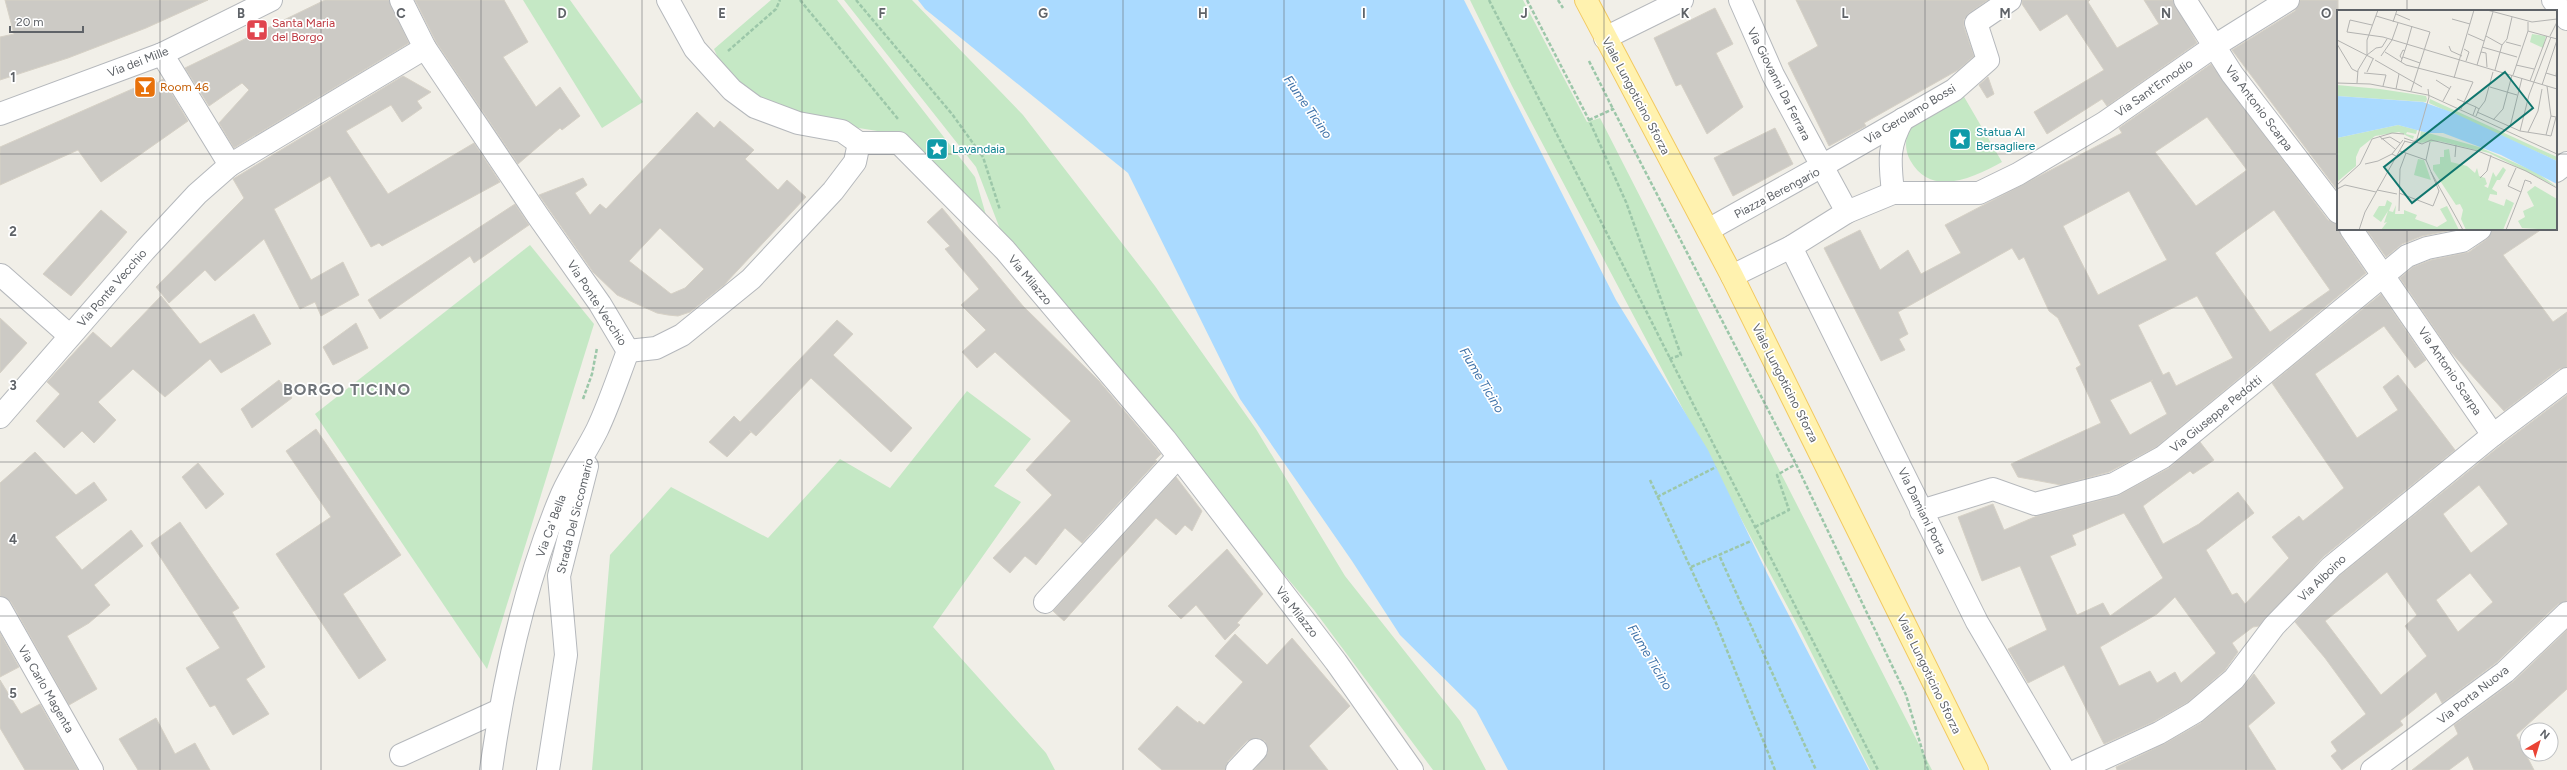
<svg xmlns="http://www.w3.org/2000/svg" width="2567" height="770" viewBox="0 0 2567 770" font-family="Figtree,sans-serif">
	<style>
		.green { fill: #c5e8c5 }
		.water { fill: #aadaff }
		.building { fill: #cccac5; stroke: #d6d1c6; fill-rule: evenodd }
		.lines { fill: none; stroke-linecap: round; stroke-linejoin: round }
		.minor-casing { stroke: #b5b8bc; stroke-width: 24 }
		.major-casing { stroke: #f2c960; stroke-width: 24 }
		.path { stroke: #9cc7a9; stroke-width: 2.5; stroke-dasharray: 4 2; stroke-linecap: butt }
		.minor { stroke: #fff; stroke-width: 22 }
		.major { stroke: #fff2af; stroke-width: 22 }
		.grid { fill: none; stroke: #5f6368; stroke-width: 1; stroke-opacity: 0.55 }
		.labels { text-anchor: middle; dominant-baseline: central; stroke-width: 3.5; stroke-linejoin: round; paint-order: stroke }
		.health-label { font-size: 12px; fill: #be3a42; stroke: #fff; text-anchor: start }
		.street-label { font-size: 12px; fill: #5f6368; stroke: #fff }
		.food-label { font-size: 12px; fill: #c56008; stroke: #fff; text-anchor: start }
		.culture-label { font-size: 12px; fill: #0d838f; stroke: #fff; text-anchor: start }
		.water-label { font-size: 13px; font-style: italic; fill: #4174aa; stroke: #fff }
		.district-label { font-size: 16px; font-weight: bold; letter-spacing: 1px; fill: #70757a; stroke: #fff }
		.inset-road { fill: none; stroke: #b3b3b1; stroke-width: 1 }
		.view { fill: #0f766e; fill-opacity: 0.15; stroke: #0f766e; stroke-width: 2 }
		.inset-edge { fill: none; stroke: #5f6368; stroke-width: 2 }
		.grid-label { font-size: 13px; text-anchor: middle; font-weight: bold; fill: #5f6368; stroke: #fff; stroke-width: 3.5; stroke-linejoin: round; paint-order: stroke }
	</style>
	<rect width="100%" height="100%" fill="#f1efe8"/>
	<g class="green">
		<path d="M523,0H570L643,102L602,128Z"/>
		<path d="M771,0H837L975,177L990,229L896,134L840,125L757,103L726,76L714,49Z"/>
		<path d="M844,0H912L1023,115L1155,286L1256,429L1345,576L1460,721L1486,770H1433L1314,610L1201,475L1090,333L1000,229L976,167Z"/>
		<path d="M1470,0H1523L1587,122L1600,118L1932,770H1870L1801,632L1512,86Z"/>
		<path d="M1963,95L2002,162C1973,178 1931,198 1910,160C1905,150 1904,138 1911,128C1921,112 1947,103 1963,95Z"/>
		<path d="M530,245L594,324L487,669L315,414Z"/>
		<path d="M967,391L1031,439L994,486L1021,502L933,627L1046,753L1055,770H592L610,555L671,487L768,538L840,459L890,488Z"/>
	</g>
	<path class="water" d="M918,0H1464L1616,300L1708,450L1768,575L1869,770H1508L1476,710L1400,635L1352,561L1240,399L1128,173L925,9Z"/>
	<g class="building">
		<path d="M5,0H208L146,28L68,58L0,80V37L14,34Z"/>
		<path d="M325,0H389L409,43L234,148L219,123L249,90L242,83L209,106L185,68Z"/>
		<path d="M415,0H504L528,42L503,57L536,107L560,87L580,116L562,130L560,128L518,164L436,42Z"/>
		<path d="M1796,0H1988L1969,13L1964,19V27L1974,56L1958,70L1864,123L1866,126L1829,146L1788,63L1818,46Z"/>
		<path d="M2022,0H2090L2088,2L2117,48L2159,24L2144,0H2173L2197,43L2107,106L2102,99L2047,134L2034,112L2104,70L2067,14L2040,31L2022,4Z"/>
		<path d="M2300,0H2338V191L2232,50L2295,11Z"/>
		<path d="M1715,8L1733,44L1716,53L1743,107L1707,134L1681,84L1676,86L1654,38Z"/>
		<path d="M2211,64L2328,220L2338,224L2341,236L2366,273L2156,447L2109,472L2061,485L2018,477L2011,464L2101,423L2076,368L2081,365L2058,318L2049,311L2024,257L2019,260L2012,248L1898,312L1908,334L1899,339L1905,350L1881,361L1824,248L1860,230L1880,270L1908,250L1921,274L1961,253L1945,225L2122,133L2119,128ZM2207,117L2247,170L2196,206L2155,152ZM2129,191L2167,260L2098,295L2063,226ZM2274,210L2330,290L2270,332L2215,253ZM2197,296L2233,358L2176,386L2169,372L2163,375L2138,325ZM2153,380L2151,381L2167,414L2130,435L2110,400Z"/>
		<path d="M403,76L431,92L417,101L422,108L402,122L391,105L346,131L388,194L474,143L500,182L382,246L379,243L371,247L330,176L274,209L311,280L343,262L359,295L321,316L315,302L300,309L264,239L215,281L205,270L169,303L156,287L244,198L233,179Z"/>
		<path d="M1988,77L1994,94L1987,98L1979,85Z"/>
		<path d="M155,79L157,83L163,79L188,121L101,182L78,150L0,185V147Z"/>
		<path d="M697,112L714,128L720,121L754,150L745,159L778,190L787,180L806,197L724,285L690,312L678,316L668,315L657,313L617,295L593,272L539,195L583,178L587,185L575,193L590,215L600,204L606,209ZM660,228L704,269L685,288L671,294L629,261Z"/>
		<path d="M1775,128L1793,164L1733,196L1714,158Z"/>
		<path d="M515,204L529,225L474,263L470,256L380,319L368,300Z"/>
		<path d="M942,208L1023,306L1099,381L1161,454L1155,460L1157,461L1082,543L1065,528L1036,565L1025,556L1010,573L993,558L1052,495L1026,470L1071,421L995,352L977,368L962,352L986,330L961,305L979,289L945,249L950,246L927,222Z"/>
		<path d="M101,210L127,232L71,296L43,274Z"/>
		<path d="M2366,229H2457L2422,236L2402,244L2386,257Z"/>
		<path d="M2492,229H2542L2503,255L2553,322L2567,312V367L2559,369L2504,411L2450,351L2400,278L2413,267L2431,260L2469,252L2487,239Z"/>
		<path d="M2381,294L2426,360L2415,368L2384,326L2315,374L2357,438L2398,410L2383,387L2398,375L2455,450L2323,557L2259,626L2253,627L2232,643L2238,652L2225,670L2188,702L2153,722L2104,744L2064,665L2028,683L2008,649L2047,630L2020,566L1982,581L1958,517L1993,504L2004,530L2037,516L2117,496L2169,468L2200,442L2214,460L2193,474L2190,471L2143,506L2163,544L2199,524L2238,492L2254,513L2206,550L2232,595L2237,593L2245,604L2289,558L2272,537L2299,516L2303,521L2344,488L2272,383ZM2124,513L2163,578L2110,616L2103,603L2077,615L2050,556L2076,545L2072,535ZM2175,597L2216,653L2181,683L2175,672L2157,683L2150,671L2119,686L2100,647L2157,614Z"/>
		<path d="M161,296L200,344L254,314L271,344L221,373L210,359L165,397L133,369L98,402L116,420L94,443L82,431L64,448L36,421L60,394L47,382L93,332L111,348Z"/>
		<path d="M0,318L27,343L0,373Z"/>
		<path d="M837,320L853,334L833,355L912,428L891,452L811,378L756,436L749,430L751,432L727,457L709,442L734,416L740,422Z"/>
		<path d="M356,323L368,348L333,365L323,347Z"/>
		<path d="M279,380L292,398L252,428L241,409Z"/>
		<path d="M2567,395V601L2558,604L2497,662L2442,703L2436,692L2400,721L2403,725L2342,770L2331,756L2337,751L2331,742L2366,714L2325,658L2295,622L2339,576L2501,445ZM2479,485L2508,524L2471,553L2443,514ZM2387,572L2417,615L2405,626L2427,656L2381,695L2325,621ZM2470,573L2493,602L2458,632L2436,600Z"/>
		<path d="M316,429L401,555L343,594L386,660L359,679L276,554L331,517L286,451Z"/>
		<path d="M35,452L76,495L94,482L107,500L55,537L82,570L131,530L143,546L94,585L110,605L89,623L67,636L97,689L69,705L11,602L0,596V483Z"/>
		<path d="M198,463L224,494L206,509L182,477Z"/>
		<path d="M1176,477L1202,511L1192,531L1185,525L1176,535L1156,518L1064,621L1053,611Z"/>
		<path d="M180,522L239,608L232,612L265,667L246,679L269,714L233,735L215,705L210,707L186,668L220,648L151,543Z"/>
		<path d="M1227,549L1263,594L1237,623L1240,625L1225,640L1196,605L1181,619L1168,606Z"/>
		<path d="M2567,630V689L2516,735L2534,770H2474L2468,756L2449,770H2412L2458,734L2454,725L2514,681Z"/>
		<path d="M0,633L19,667L0,677Z"/>
		<path d="M1235,634L1267,665L1292,638L1350,706L1309,746L1328,770H1254L1268,753L1265,741L1259,738L1247,741L1228,761L1225,770H1162L1138,749L1177,706L1198,723L1199,721L1204,725L1243,682L1215,656Z"/>
		<path d="M2254,674L2275,703L2248,726L2276,770H2117L2116,767L2164,744L2201,723L2242,688Z"/>
		<path d="M0,680L21,714L40,704L78,770H25L0,728Z"/>
		<path d="M156,718L175,754L195,743L210,770H138L119,739Z"/>
	</g>
	<g class="lines">
		<g class="minor-casing">
			<g id="minor">
				<path d="M401,0L425,48L538,216L600,304L628,351"/>
				<path d="M668,0L695,49L732,90L755,107L798,123L842,131L859,143"/>
				<path d="M1740,0L1773,75L1822,166L1954,90L1988,60L1976,23L2010,0"/>
				<path d="M2185,0L2232,74L2338,212"/>
				<path d="M2553,0L2567,19"/>
				<path d="M1605,38L1682,0"/>
				<path d="M162,54L230,165"/>
				<path d="M0,114L162,54L271,0"/>
				<path d="M859,143H899L1005,250L1165,439L1336,662L1412,770"/>
				<path d="M2556,171L2567,163"/>
				<path d="M1893,193C1890,162 1887,147 1903,119"/>
				<path d="M1847,212L1893,193H1979L2018,174L2104,123L2216,45L2288,0"/>
				<path d="M2351,229L2493,435"/>
				<path d="M1708,230L1822,166L1847,212L1791,247L1732,276"/>
				<path d="M1791,247L1977,622L2064,770"/>
				<path d="M1,275L70,336"/>
				<path d="M628,351L656,348L682,335L751,279L833,191L855,162L859,143"/>
				<path d="M0,417L145,250L197,194L230,165L425,48"/>
				<path d="M1921,511L1993,489L2035,504L2114,484L2163,457L2407,256L2427,248L2462,241L2480,229"/>
				<path d="M1045,602L1178,457"/>
				<path d="M0,608L92,770"/>
				<path d="M401,755L500,710"/>
				<path d="M491,770C504,677 525,581 562,494C572,472 586,452 597,430C609,405 618,377 628,351"/>
				<path d="M548,770L566,655L559,576L587,466"/>
				<path d="M1237,770L1256,750"/>
				<path d="M2078,770L2159,733L2195,712L2234,679L2274,626L2331,567L2493,435L2567,379"/>
				<path d="M2372,770L2505,672L2567,613"/>
			</g>
		</g>
		<g class="major-casing">
			<path id="major" d="M1586,0L1732,276L1977,770"/>
		</g>
		<g class="path">
			<path d="M800,0L898,119"/>
			<path d="M856,0L952,114L983,157L1000,210"/>
			<path d="M1489,0L1878,770"/>
			<path d="M1527,0L1589,120L1626,202L1681,355L1669,359"/>
			<path d="M1558,0L1563,8"/>
			<path d="M728,51L776,9L780,0"/>
			<path d="M1589,61L1613,109"/>
			<path d="M1589,120L1613,109L1796,464L1906,695L1928,770"/>
			<path d="M583,399L592,374L597,348"/>
			<path d="M1650,480L1716,623L1775,770"/>
			<path d="M1657,497L1716,467"/>
			<path d="M1755,527L1789,510L1777,475L1796,464"/>
			<path d="M1720,557L1816,770"/>
			<path d="M1691,567L1751,541"/>
		</g>
		<use href="#minor" class="minor"/>
		<use href="#major" class="major"/>
	</g>
	<path class="grid" d="M160,0V770M321,0V770M481,0V770M642,0V770M802,0V770M963,0V770M1123,0V770M1284,0V770M1444,0V770M1604,0V770M1765,0V770M1925,0V770M2086,0V770M2246,0V770M2407,0V11M0,154H2338M2556,154H2567M2407,229V770M0,308H2567M0,462H2567M0,616H2567"/>
	<defs>
		<g id="pharmacy-square" transform="scale(1.15)"><rect x="-9" y="-9" width="18" height="18" rx="4" fill="#e0444e" stroke="#fff"/><path d="M-2-6h4v4h4v4h-4v4h-4v-4h-4v-4h4Z" fill="#fff"/></g>
		<g id="bar-square" transform="scale(1.15)"><rect x="-9" y="-9" width="18" height="18" rx="4" fill="#e8710a" stroke="#fff"/><path d="M-6-5H6L.8 .8V4.5H3.5V6h-7V4.5H-.8V.8Z" fill="#fff"/></g>
		<g id="sight-square" transform="scale(1.15)"><rect x="-9" y="-9" width="18" height="18" rx="4" fill="#0f9aa8" stroke="#fff"/><path d="M0-6L1.8-2.2L6-1.7L2.9 1.2L3.7 5.4L0 3.3L-3.7 5.4L-2.9 1.2L-6-1.7L-1.8-2.2Z" fill="#fff"/></g>
	</defs>
	<g fill-rule="evenodd">
		<use href="#pharmacy-square" x="257" y="30"/>
		<use href="#bar-square" x="145" y="87"/>
		<use href="#sight-square" x="1960" y="139"/>
		<use href="#sight-square" x="937" y="149"/>
	</g>
	<g class="labels">
		<g class="health-label">
			<text x="272" y="23">Santa Maria<tspan x="272" dy="14">del Borgo</tspan></text>
		</g>
		<g class="street-label">
			<text transform="translate(138 62) rotate(-21)">Via dei Mille</text>
			<text transform="translate(1779 84) rotate(63)">Via Giovanni Da Ferrara</text>
			<text transform="translate(2154 88) rotate(-35)">Via Sant'Ennodio</text>
			<text transform="translate(1636 96) rotate(62)">Viale Lungoticino Sforza</text>
			<text transform="translate(2259 108) rotate(53)">Via Antonio Scarpa</text>
			<text transform="translate(1910 114) rotate(-31)">Via Gerolamo Bossi</text>
			<text transform="translate(1777 193) rotate(-28)">Piazza Berengario</text>
			<text transform="translate(1030 280) rotate(50)">Via Milazzo</text>
			<text transform="translate(112 288) rotate(-49)">Via Ponte Vecchio</text>
			<text transform="translate(597 303) rotate(57)">Via Ponte Vecchio</text>
			<text transform="translate(2450 371) rotate(56)">Via Antonio Scarpa</text>
			<text transform="translate(1785 383) rotate(63)">Viale Lungoticino Sforza</text>
			<text transform="translate(2216 414) rotate(-39)">Via Giuseppe Pedotti</text>
			<text transform="translate(1922 511) rotate(64)">Via Damiani Porta</text>
			<text transform="translate(575 516) rotate(-76)">Strada Del Siccomario</text>
			<text transform="translate(551 526) rotate(-70)">Via Ca' Bella</text>
			<text transform="translate(2322 578) rotate(-44)">Via Alboino</text>
			<text transform="translate(1297 612) rotate(52)">Via Milazzo</text>
			<text transform="translate(1929 674) rotate(64)">Viale Lungoticino Sforza</text>
			<text transform="translate(46 689) rotate(60)">Via Carlo Magenta</text>
			<text transform="translate(2473 695) rotate(-38)">Via Porta Nuova</text>
		</g>
		<g class="food-label">
			<text x="160" y="87">Room 46</text>
		</g>
		<g class="culture-label">
			<text x="1976" y="132">Statua Al<tspan x="1976" dy="14">Bersagliere</tspan></text>
			<text x="952" y="149">Lavandaia</text>
		</g>
		<g class="water-label">
			<text transform="translate(1308 107) rotate(55)">Fiume Ticino</text>
			<text transform="translate(1482 380) rotate(59)">Fiume Ticino</text>
			<text transform="translate(1650 657) rotate(59)">Fiume Ticino</text>
		</g>
		<g class="district-label">
			<text x="347" y="389">BORGO TICINO</text>
		</g>
	</g>
	<g transform="translate(2337 10)">
		<rect width="220" height="220" fill="#f1efe8"/>
		<path d="M195,24L209,26L206,38L193,32ZM0,75L43,79L89,86L90,89L89,92L0,86ZM93,89L220,147V151L92,93ZM61,115L80,120L79,124L70,122L69,124L77,126L76,129L62,122L38,126L23,138L19,147V156L0,172V128ZM84,121L142,137L199,162L220,177L152,143L102,131L82,133ZM112,139L114,152L130,156L138,163L140,158L142,166L148,168L150,174L147,176L151,178L156,162L159,167L166,157L169,160L163,170H160L155,179L160,182V185L153,184L151,190L167,196L169,189L177,193L166,220H129L124,209L126,200L123,194L119,195L96,160V155L103,154V147H107V140ZM81,149L87,150L94,170L77,165ZM198,176L220,189V220L185,218L181,211L188,207L186,201L197,196L190,182ZM50,190L55,193L52,201L56,202L59,195L58,204H67V200L80,205L78,209L100,217L110,211L103,199L110,196L122,220H44L50,212L47,213L51,201L44,212L36,206L42,196H48Z" fill="#c5e8c5"/>
		<path d="M0,86L86,92L117,103L220,151V174L164,145L106,123H91L61,115L0,128Z" fill="#aadaff"/>
		<path class="inset-road" d="M150,0L195,12L220,9M59,4L73,10M39,6L93,22L74,81M115,9L133,14M56,12L60,0M35,15L13,10L10,22L46,27L220,79M191,21L220,29M131,24L147,31M149,26L165,35M213,26L220,12M0,30L37,49M169,32L184,36M0,34L15,59L21,62M70,34L75,16M112,36L114,41L125,46M145,37L180,47M127,39L132,42L129,51M48,42L69,55L136,72L124,99M144,42L149,43L150,57M30,45V30L41,0M44,46L55,30L61,13M66,47L83,53M65,49L63,46L66,40L68,41M38,50L85,77M64,52L70,34M140,55L156,2M179,55L197,59M158,60L165,35L170,29L175,7M30,62L36,49M27,63L49,65L46,76M209,63L219,66L220,57M176,65L191,21V12M117,68L137,0M99,70L113,79M193,71L210,26M0,73L33,74L91,85L220,144M20,73L21,60L30,45L39,38L45,37L50,29M205,75L220,30M210,76L214,106L209,125L214,126L219,107L214,106M153,77L180,85M59,79L62,64M120,89L139,97M106,91L114,76M142,99L148,91L156,62M140,102L183,121L209,125M136,105L139,97L142,99L139,106M156,110L166,99L175,65M173,117L185,68M183,121L192,85L214,27M191,122L201,101L205,79M42,126L58,139M67,128L85,134L94,130L141,141L189,161L220,178M44,129L53,127L63,133M67,131L75,133L80,129L92,87L91,79M63,141L89,150M59,146L55,144L66,130M118,147L119,135M89,150L93,132M28,154L41,151L55,144M94,162L126,220M143,168L150,161L154,145M0,175L23,154L35,129L55,123L67,124M0,179L8,175L39,182M40,180L60,184M184,182L188,170L194,172V174M62,183L96,196L102,181L89,150M62,201L63,159L69,143M22,220L28,202L68,131M169,220L184,182L171,176L179,158"/>
		<path class="view" d="M168,62L196,98L75,193L47,157Z"/>
		<rect width="220" height="220" class="inset-edge"/>
	</g>
	<g class="grid-label">
		<text x="241" y="18">B</text>
		<text x="401" y="18">C</text>
		<text x="562" y="18">D</text>
		<text x="722" y="18">E</text>
		<text x="882" y="18">F</text>
		<text x="1043" y="18">G</text>
		<text x="1203" y="18">H</text>
		<text x="1364" y="18">I</text>
		<text x="1524" y="18">J</text>
		<text x="1685" y="18">K</text>
		<text x="1845" y="18">L</text>
		<text x="2005" y="18">M</text>
		<text x="2166" y="18">N</text>
		<text x="2326" y="18">O</text>
		<text x="13" y="82">1</text>
		<text x="13" y="236">2</text>
		<text x="13" y="390">3</text>
		<text x="13" y="544">4</text>
		<text x="13" y="698">5</text>
	</g>
	<g transform="translate(2539 742) rotate(38)"><circle r="19" fill="#ffffff" stroke="#bfc1c3"/>
	<path d="M0-3L7 15L0 10L-7 15Z" fill="#ea4335"/>
	<text y="-6" font-size="11" font-weight="bold" text-anchor="middle" fill="#5f6368">N</text>
	</g>
	<path d="M10 26v6h73v-6" fill="none" stroke="#5f6368" stroke-width="2"/>
	<text x="16" y="26" font-size="12" fill="#5f6368" stroke="#ffffff" stroke-width="3" paint-order="stroke">20 m</text>
</svg>
